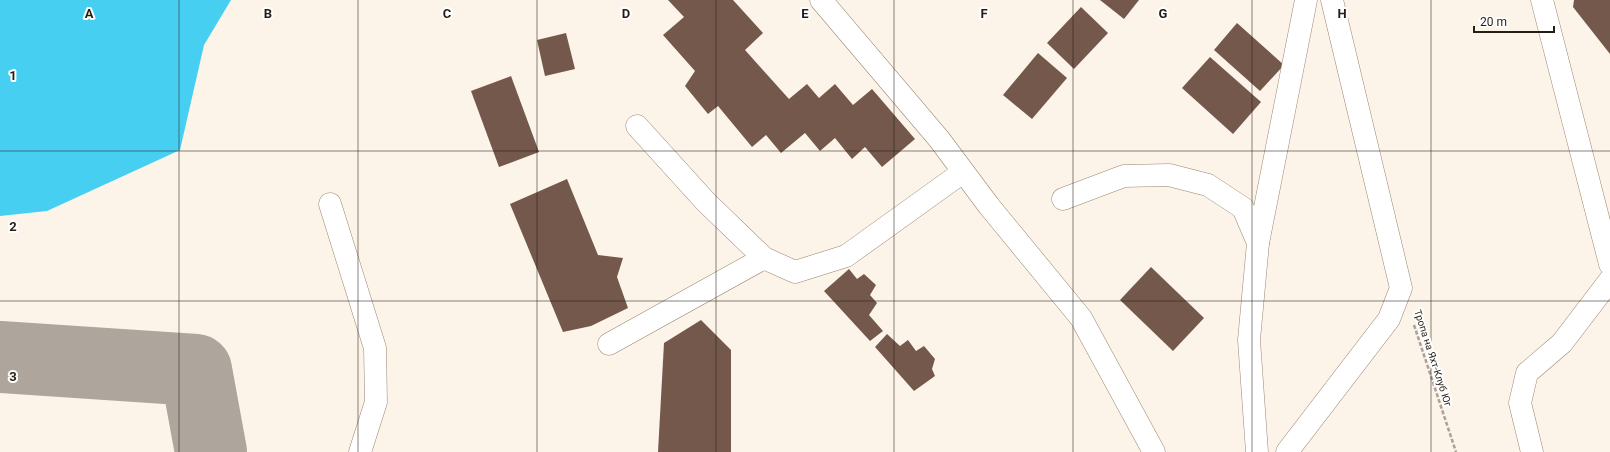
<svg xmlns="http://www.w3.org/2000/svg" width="1610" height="452" viewBox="0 0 1610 452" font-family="Roboto,sans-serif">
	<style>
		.water { fill: #47cff2 }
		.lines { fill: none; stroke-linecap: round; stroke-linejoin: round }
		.taxiway { stroke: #aea69c; stroke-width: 72 }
		.building { fill: #74584c }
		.minor-casing { stroke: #9a876f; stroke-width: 23 }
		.path { stroke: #aaa198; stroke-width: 2.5; stroke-dasharray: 4 2; stroke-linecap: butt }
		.minor { stroke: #fff; stroke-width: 22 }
		.grid { fill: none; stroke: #261e15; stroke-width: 1; stroke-opacity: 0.55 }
		.labels { text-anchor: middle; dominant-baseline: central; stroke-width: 4; stroke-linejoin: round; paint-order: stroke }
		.street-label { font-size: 10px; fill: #261e15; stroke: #fff }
		.grid-label { font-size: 13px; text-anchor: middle; font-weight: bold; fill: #261e15; stroke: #fff; stroke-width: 4; stroke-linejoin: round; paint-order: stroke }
	</style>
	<rect width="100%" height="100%" fill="#fcf3e9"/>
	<path class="water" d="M0,0H231L204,45L180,150L47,211L0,216Z"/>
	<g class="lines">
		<path class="taxiway" d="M0,357L196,370L211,452"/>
	</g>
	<g class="building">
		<path d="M668,0H733L763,33L745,50L789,99L807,84L819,98L835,84L853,105L872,89L915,139L882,167L865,147L852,159L835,138L820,151L805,133L781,153L766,135L752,147L718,106L708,114L685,86L695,71L663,35L684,17Z"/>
		<path d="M1100,0H1139L1124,19Z"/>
		<path d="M1574,0H1610V54L1573,7Z"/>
		<path d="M1081,7L1108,33L1074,69L1047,43Z"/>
		<path d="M1237,23L1284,65L1260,91L1214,50Z"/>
		<path d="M566,33L575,69L545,76L537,40Z"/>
		<path d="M1038,53L1067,78L1032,119L1003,95Z"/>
		<path d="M1210,57L1261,102L1233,134L1182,88Z"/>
		<path d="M511,76L539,152L499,167L471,91Z"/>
		<path d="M567,179L598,255L623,258L617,277L628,308L591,326L563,332L510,204Z"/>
		<path d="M1151,267L1204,318L1173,351L1120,300Z"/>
		<path d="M849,269L857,279L864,274L876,285L870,295L877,303L869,315L883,331L870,341L824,291Z"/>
		<path d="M701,320L731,350V452H658L664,343Z"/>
		<path d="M887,334L900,346L908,340L916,351L924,346L935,359L932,369L935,376L914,391L875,347Z"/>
	</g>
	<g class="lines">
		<g class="minor-casing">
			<g id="minor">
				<path d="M821,0L939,139L989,206L1081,318L1154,452"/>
				<path d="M1542,0L1610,264"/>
				<path d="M637,126L706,202L764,258L795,272L846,256L963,172"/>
				<path d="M1063,199L1124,176L1169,175L1208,185L1243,208L1258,243"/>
				<path d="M330,204L375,348L376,402L360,452"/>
				<path d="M609,344L764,258"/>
				<path d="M1257,452L1249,340L1258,243L1306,0"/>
				<path d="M1287,452L1389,319L1401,288L1332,0"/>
				<path d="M1532,452L1520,403L1527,373L1562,343L1610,280"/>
			</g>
		</g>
		<path class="path" d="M1414,325L1456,452"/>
		<use href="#minor" class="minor"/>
	</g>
	<path class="grid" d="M179,0V452M358,0V452M537,0V452M716,0V452M894,0V452M1073,0V452M1252,0V452M1431,0V452M0,151H1610M0,301H1610"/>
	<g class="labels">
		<g class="street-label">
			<text transform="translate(1433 358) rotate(72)">Тропа на Яхт-Клуб Юг</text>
		</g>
	</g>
	<g class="grid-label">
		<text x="89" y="18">A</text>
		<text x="268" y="18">B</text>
		<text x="447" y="18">C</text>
		<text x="626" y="18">D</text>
		<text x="805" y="18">E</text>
		<text x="984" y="18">F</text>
		<text x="1163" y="18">G</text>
		<text x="1342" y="18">H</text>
		<text x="13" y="80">1</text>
		<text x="13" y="231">2</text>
		<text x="13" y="381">3</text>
	</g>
	<path d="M1474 26v6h80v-6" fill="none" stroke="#261e15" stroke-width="2"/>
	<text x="1480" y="26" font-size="12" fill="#261e15" stroke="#ffffff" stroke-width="3" paint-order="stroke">20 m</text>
</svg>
